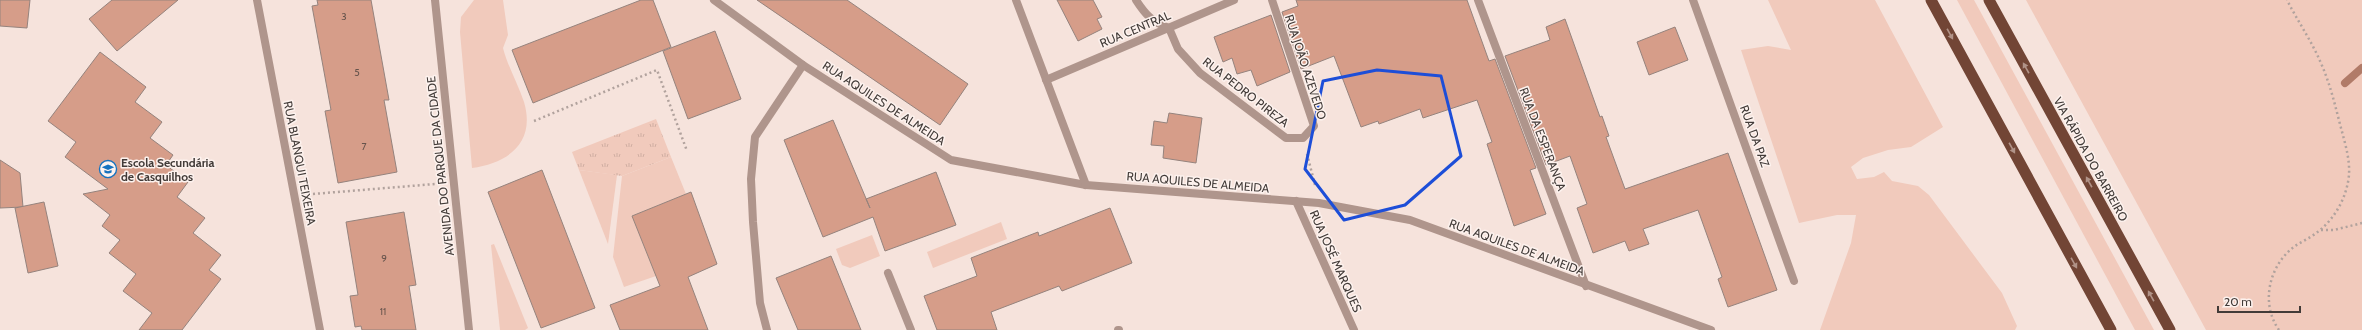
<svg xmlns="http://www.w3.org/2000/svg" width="2362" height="330" viewBox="0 0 2362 330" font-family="Cabin,sans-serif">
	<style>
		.green { fill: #f1cabc }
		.park { fill: url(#park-tufts) }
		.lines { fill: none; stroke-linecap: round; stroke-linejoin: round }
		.stream { stroke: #b17b68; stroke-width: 8 }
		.building { fill: #d69d89; stroke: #95837d }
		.path { stroke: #b1a29d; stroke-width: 2.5; stroke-dasharray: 2 3; stroke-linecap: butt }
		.minor { stroke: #af958c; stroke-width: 8 }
		.tertiary { stroke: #af958c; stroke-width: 8 }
		.trunk { stroke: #724535; stroke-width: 11 }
		.oneway { fill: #b19388 }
		.marked { fill: none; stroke: #1d4ed8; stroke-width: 3; stroke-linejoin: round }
		.labels { text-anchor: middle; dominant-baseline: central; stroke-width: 3; stroke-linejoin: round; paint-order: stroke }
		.number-label { font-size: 10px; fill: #67544c }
		.street-label { font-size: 12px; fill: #423b38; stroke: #fdf2ee }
		.poi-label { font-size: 12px; font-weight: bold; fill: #423b38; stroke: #fdf2ee; text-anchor: start }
	</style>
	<defs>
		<pattern id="park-tufts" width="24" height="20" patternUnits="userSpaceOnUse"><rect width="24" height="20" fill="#f1cabc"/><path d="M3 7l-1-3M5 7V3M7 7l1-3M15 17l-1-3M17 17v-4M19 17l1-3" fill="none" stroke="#d0aea2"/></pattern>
	</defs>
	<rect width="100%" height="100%" fill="#f6e3dc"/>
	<g class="green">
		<path d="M474,0H503L508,35L503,48C508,67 518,84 524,102C536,143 508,163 472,168L460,32L461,17Z"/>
		<path d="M1768,0H1875L1943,127L1911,147L1888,150L1863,158L1851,167L1857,179L1874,177L1884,172L1892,181L1918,186L1929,195L2002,293L2017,326L2015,330H1820L1851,243L1856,215H1837L1799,223L1741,50L1768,46L1791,50Z"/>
		<path d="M1957,0H1974L2154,330H2135Z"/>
		<path d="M2026,0H2362V330H2206Z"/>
		<path d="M671,157L686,194L632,216L656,276L624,287L613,257L622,176Z"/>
		<path d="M579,170L617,175L608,244Z"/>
		<path d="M1001,222L1007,239L933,268L927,252Z"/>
		<path d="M872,235L880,256L850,268L842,265L836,249Z"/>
		<path d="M494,244L528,328L525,330H500L491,245Z"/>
	</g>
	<path class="park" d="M656,119L671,157L622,176L579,170L572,152Z"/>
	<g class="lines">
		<path class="stream" d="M2345,83L2362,68"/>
	</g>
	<g class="building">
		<path d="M0,0H30L27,28L0,26Z"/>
		<path d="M112,0H178L117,51L89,19Z"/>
		<path d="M317,0H371L389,100H384L397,172L338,183L325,111L331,110L312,6L318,5Z"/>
		<path d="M641,0H653L671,47L533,103L512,50Z"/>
		<path d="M757,0H847L968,84L940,125Z"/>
		<path d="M1057,0H1093L1102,17L1097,19L1102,29L1078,41Z"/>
		<path d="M1296,0H1467L1489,61L1495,59L1536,168L1530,170L1546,214L1514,226L1487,144L1492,142L1477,100L1423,118L1420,109L1379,124L1378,121L1361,127L1334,56L1301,69L1282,12L1298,6Z"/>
		<path d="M1271,15L1290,72L1257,86L1251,70L1237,74L1232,58L1223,62L1214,37Z"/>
		<path d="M1565,19L1600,117L1602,116L1609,136L1606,137L1625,189L1728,153L1777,290L1728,307L1718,279L1722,277L1698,210L1643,229L1649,244L1629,251L1625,241L1593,253L1577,208L1587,204L1570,156L1546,165L1505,56L1550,40L1546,27Z"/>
		<path d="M1675,27L1688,60L1649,75L1637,42Z"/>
		<path d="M715,31L741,99L688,119L663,51Z"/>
		<path d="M100,52L146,87L135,102L162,122L150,138L173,155L166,165L188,182L177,197L205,218L193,233L221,255L209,270L221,279L182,330H139L152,313L123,291L136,274L109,253L120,240L102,226L110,215L83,194L108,189L65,157L76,142L48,121Z"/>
		<path d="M1169,113L1202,118L1196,163L1163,158L1164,146L1151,145L1154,121L1167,123Z"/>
		<path d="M833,120L870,208L866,199L936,172L956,225L885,251L873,217L823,237L784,140Z"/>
		<path d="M0,160L20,173L23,207L0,208Z"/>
		<path d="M542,170L595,308L541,328L488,192Z"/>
		<path d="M691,192L717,264L688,277L708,330H620L610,305L660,286L632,216Z"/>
		<path d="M44,202L58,266L28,273L15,208Z"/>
		<path d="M1110,208L1132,263L1062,291L1059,286L991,312L997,330H937L924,296L977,276L971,258L1038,232L1039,236Z"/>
		<path d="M404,212L416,285L409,286L416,330H362L361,326L355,327L350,296L358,295L346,222Z"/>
		<path d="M831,256L861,330H798L776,278Z"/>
	</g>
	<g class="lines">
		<g class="path">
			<path d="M534,121L657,70L687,151"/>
			<path d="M1307,154L1315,185"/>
			<path d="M313,194L435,184"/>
			<path d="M2321,230H2334L2362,223"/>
			<path d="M2279,330C2260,303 2269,265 2295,246C2303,241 2312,237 2320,230C2336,217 2347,196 2349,175C2350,159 2345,143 2341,128C2335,105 2330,83 2320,61C2311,40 2297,20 2287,0"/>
		</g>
		<g class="minor">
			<path d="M257,0L320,330"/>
			<path d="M714,0L803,65L951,160L1086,185L1319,203L1410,220L1711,330"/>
			<path d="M1016,0L1086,185"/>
			<path d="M1136,0C1145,14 1152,22 1169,28L1178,49L1200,73L1286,138H1303L1314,126L1272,0"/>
			<path d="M1478,0L1586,286"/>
			<path d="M1693,0L1794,281"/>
			<path d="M1046,80L1234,0"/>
			<path d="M1296,201L1354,330"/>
			<path d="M888,273L911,330"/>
			<path d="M767,330L760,303L753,222L751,179L755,137L803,65"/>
			<path d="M1118,330H1119"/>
		</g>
		<path class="tertiary" d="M435,0L469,330"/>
		<g class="trunk">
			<path d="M1931,0L2111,330"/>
			<path d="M1989,0L2170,330"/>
		</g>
	</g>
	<defs><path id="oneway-solid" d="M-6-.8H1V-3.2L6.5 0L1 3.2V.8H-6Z"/></defs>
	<g class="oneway">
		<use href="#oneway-solid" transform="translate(1950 34) rotate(61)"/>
		<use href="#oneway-solid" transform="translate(2026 68) rotate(-119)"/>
		<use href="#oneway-solid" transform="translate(2012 148) rotate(61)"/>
		<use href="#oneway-solid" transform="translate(2089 182) rotate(-119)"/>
		<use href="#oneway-solid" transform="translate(2074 263) rotate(61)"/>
		<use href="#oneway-solid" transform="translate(2151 296) rotate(-119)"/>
	</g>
	<path class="marked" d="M1377,70L1441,76L1461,156L1405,205L1344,220L1305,169L1323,81Z"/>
	<defs>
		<g id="school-ring" transform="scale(0.9)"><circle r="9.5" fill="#fdf2ee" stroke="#1672bf" stroke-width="1.5"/><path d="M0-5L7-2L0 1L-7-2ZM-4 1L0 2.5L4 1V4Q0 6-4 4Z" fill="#1672bf"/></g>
	</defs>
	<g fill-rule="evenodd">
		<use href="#school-ring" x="108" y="169"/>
	</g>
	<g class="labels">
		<g class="number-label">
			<text x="344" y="16">3</text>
			<text x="357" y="72">5</text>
			<text x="364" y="146">7</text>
			<text x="384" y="258">9</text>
			<text x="383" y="311">11</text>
		</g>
		<g class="street-label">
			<text transform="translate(1135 29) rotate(-23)">RUA CENTRAL</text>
			<text transform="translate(1306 67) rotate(72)">RUA JOÃO AZEVEDO</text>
			<text transform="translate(1246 92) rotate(38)">RUA PEDRO PIREZA</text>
			<text transform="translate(884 103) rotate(33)">RUA AQUILES DE ALMEIDA</text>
			<text transform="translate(1755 136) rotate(70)">RUA DA PAZ</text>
			<text transform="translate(1543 139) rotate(69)">RUA DA ESPERANÇA</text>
			<text transform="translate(2091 159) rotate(61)">VIA RÁPIDA DO BARREIRO</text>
			<text transform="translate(300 163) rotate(79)">RUA BLANQUI TEIXEIRA</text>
			<text transform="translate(440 166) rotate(-96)">AVENIDA DO PARQUE DA CIDADE</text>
			<text transform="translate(1198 182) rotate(5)">RUA AQUILES DE ALMEIDA</text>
			<text transform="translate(1517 247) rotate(20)">RUA AQUILES DE ALMEIDA</text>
			<text transform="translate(1336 261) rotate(66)">RUA JOSÉ MARQUES</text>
		</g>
		<g class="poi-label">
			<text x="121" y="162">Escola Secundária<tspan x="121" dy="14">de Casquilhos</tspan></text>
		</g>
	</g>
	<path d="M2218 306v6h82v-6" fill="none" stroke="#423b38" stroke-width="2"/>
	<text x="2224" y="306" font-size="12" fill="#423b38" stroke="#fdf2ee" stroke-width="3" paint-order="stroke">20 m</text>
</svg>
